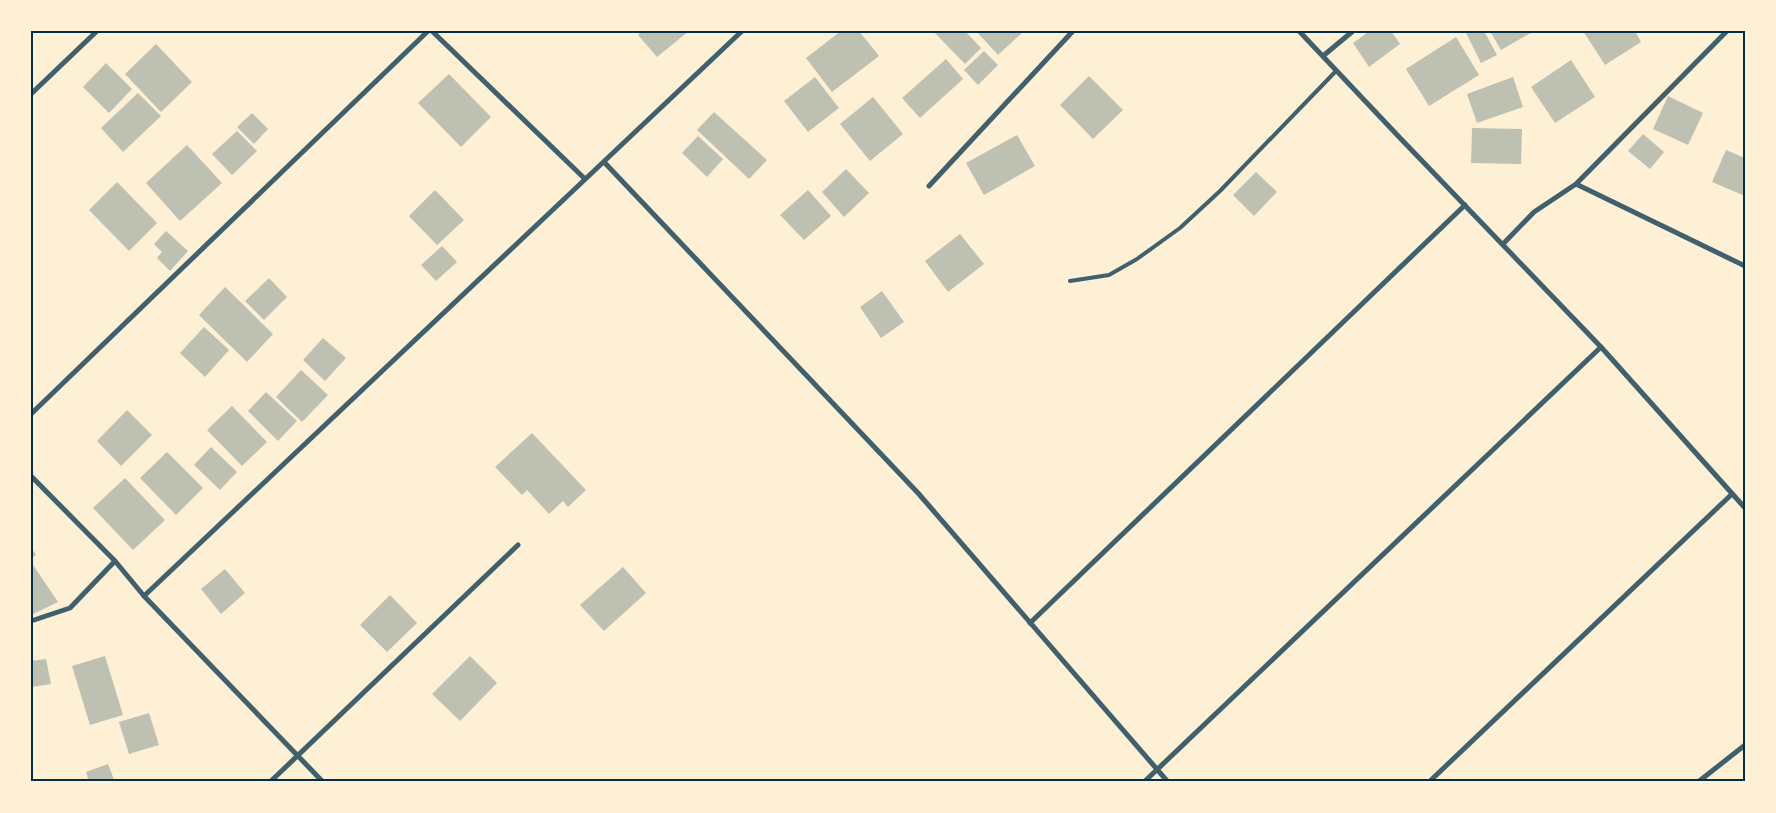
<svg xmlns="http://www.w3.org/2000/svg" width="1776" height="813" viewBox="0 0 1776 813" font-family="'Playfair Display',serif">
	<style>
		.building { fill: #bec0b2 }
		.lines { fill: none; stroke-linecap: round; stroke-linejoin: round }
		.service { stroke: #3f606c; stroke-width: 4 }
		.minor { stroke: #3f606c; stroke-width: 5 }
		.neatline { fill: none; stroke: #003049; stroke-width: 2 }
	</style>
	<rect width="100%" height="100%" fill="#fdf0d5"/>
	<g class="building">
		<path d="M642,31H689L657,57L638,35Z"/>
		<path d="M841,31H859L879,56L832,92L806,58Z"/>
		<path d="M933,31H965L981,48L965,64Z"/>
		<path d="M976,31H1024L998,55Z"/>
		<path d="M1370,31H1391L1400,44L1369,67L1353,43Z"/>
		<path d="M1465,31H1484L1497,55L1481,63Z"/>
		<path d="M1490,31H1534L1501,50Z"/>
		<path d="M1583,31H1635L1641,42L1605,65Z"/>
		<path d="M1456,37L1479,75L1429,106L1406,69Z"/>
		<path d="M156,44L192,82L161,112L125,74Z"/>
		<path d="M984,51L998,65L978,85L964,70Z"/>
		<path d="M946,59L963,79L920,118L902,98Z"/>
		<path d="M1571,60L1595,97L1555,123L1531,87Z"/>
		<path d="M106,63L132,89L109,113L83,87Z"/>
		<path d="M449,74L491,117L461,147L418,103Z"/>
		<path d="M1089,76L1123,110L1093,139L1060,105Z"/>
		<path d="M815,77L839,108L808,132L784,101Z"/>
		<path d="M1513,77L1523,107L1477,123L1467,94Z"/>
		<path d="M138,93L161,116L123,152L101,128Z"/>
		<path d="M1668,96L1703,113L1688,145L1653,129Z"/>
		<path d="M873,97L903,134L870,161L840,124Z"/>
		<path d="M714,112L767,160L749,179L697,130Z"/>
		<path d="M252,113L268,129L254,144L237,127Z"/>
		<path d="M1472,128L1522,129L1521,164L1471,163Z"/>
		<path d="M237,131L257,151L232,175L212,154Z"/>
		<path d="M1643,134L1664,152L1650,169L1628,151Z"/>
		<path d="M1017,135L1035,166L984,195L966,163Z"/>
		<path d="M698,136L723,159L707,177L682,153Z"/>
		<path d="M187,145L222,183L180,221L146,183Z"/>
		<path d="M1726,150L1745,158V196L1712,182Z"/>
		<path d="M846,169L869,193L844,217L822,192Z"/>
		<path d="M1256,172L1277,192L1254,216L1233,195Z"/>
		<path d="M117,182L157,223L129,251L89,210Z"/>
		<path d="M435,190L464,220L437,245L409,216Z"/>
		<path d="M808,190L831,216L804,240L780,215Z"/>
		<path d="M166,231L188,251L170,271L157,258L162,252L154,244Z"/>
		<path d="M960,234L984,264L948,292L925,261Z"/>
		<path d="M442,246L457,262L436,281L421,265Z"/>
		<path d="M269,278L287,297L264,320L245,301Z"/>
		<path d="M225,287L273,334L247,362L199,315Z"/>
		<path d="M882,291L904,322L881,338L860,307Z"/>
		<path d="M204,327L229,350L205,377L180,353Z"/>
		<path d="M323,338L346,358L325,381L303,360Z"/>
		<path d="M301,370L328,395L302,422L276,397Z"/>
		<path d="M266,392L297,421L278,441L248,411Z"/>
		<path d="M232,406L267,442L242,466L207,430Z"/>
		<path d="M127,410L152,435L121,466L97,441Z"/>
		<path d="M532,433L586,490L568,507L563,501L549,514L527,490L522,495L495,467Z"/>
		<path d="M211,447L237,472L220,490L194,465Z"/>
		<path d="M167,452L203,488L176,515L140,478Z"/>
		<path d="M125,478L165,520L133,550L93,508Z"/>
		<path d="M31,547L36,555L31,558Z"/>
		<path d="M31,562L58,602L31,615Z"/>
		<path d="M623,567L646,593L604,631L580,605Z"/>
		<path d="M225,569L245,593L221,614L201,589Z"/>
		<path d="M390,595L417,623L387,652L360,625Z"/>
		<path d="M105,656L123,715L90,725L72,666Z"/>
		<path d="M470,656L497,683L460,721L432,694Z"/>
		<path d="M46,659L51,684L32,687L31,661Z"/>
		<path d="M149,713L159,745L129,754L119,722Z"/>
		<path d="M108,764L115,782H89L86,772Z"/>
	</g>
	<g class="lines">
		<path class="service" d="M1070,281L1109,275L1137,259L1180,228L1220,191L1336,71"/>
		<g class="minor">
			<path d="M432,31L584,178"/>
			<path d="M1299,31L1401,139L1601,347L1745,508"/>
			<path d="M1323,56L1353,31"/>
			<path d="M31,94L97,31"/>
			<path d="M604,162L918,493L1168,782"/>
			<path d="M1576,184L1745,266"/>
			<path d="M929,186L1073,31"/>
			<path d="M1503,244L1534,212L1576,184L1727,31"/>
			<path d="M31,414L428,31"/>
			<path d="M31,476L115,561L144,596L323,782"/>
			<path d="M144,596L742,31"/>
			<path d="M31,621L70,608L115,561"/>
			<path d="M1030,623L1465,205"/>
			<path d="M270,782L518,545"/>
			<path d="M1144,782L1601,347"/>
			<path d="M1429,782L1732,494"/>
			<path d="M1698,782L1745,745"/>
		</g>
	</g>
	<rect width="1776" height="813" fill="none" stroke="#fdf0d5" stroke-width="65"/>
	<rect x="32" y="32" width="1712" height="748" class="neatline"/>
</svg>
